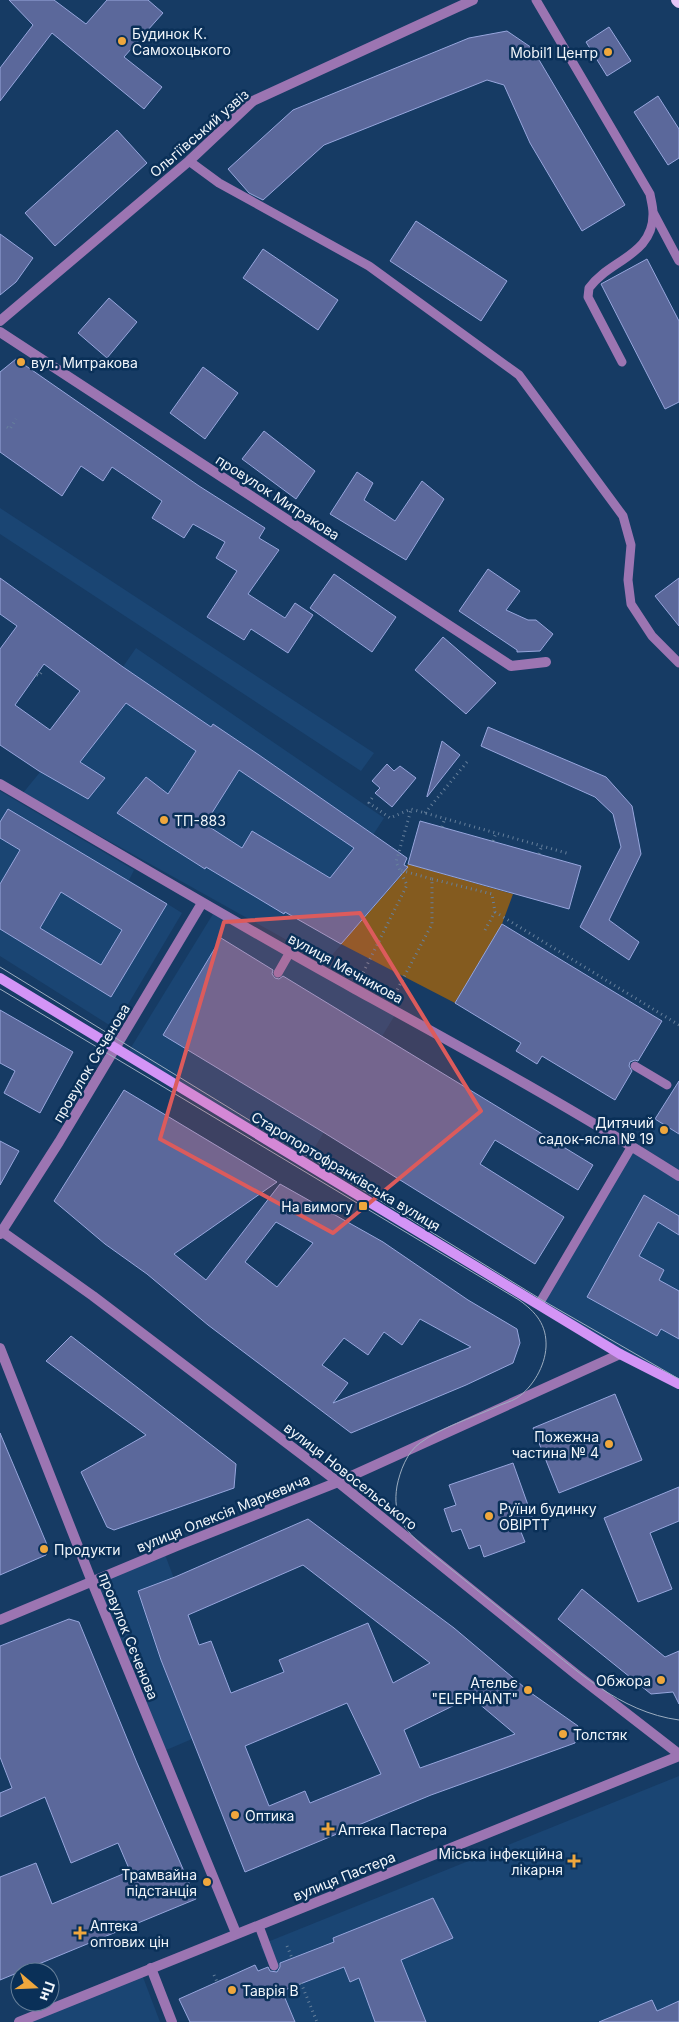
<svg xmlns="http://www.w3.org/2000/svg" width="679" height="2022" viewBox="0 0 679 2022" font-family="Inter,sans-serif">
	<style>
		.built { fill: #1a4573 }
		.green { fill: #845b1f }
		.building { fill: #5b689b; stroke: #97a6dd; fill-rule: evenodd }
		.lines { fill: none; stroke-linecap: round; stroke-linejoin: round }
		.path { stroke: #67809c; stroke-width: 3; stroke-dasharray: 1 4; stroke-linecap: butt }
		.service { stroke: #9c75b2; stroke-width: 9 }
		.minor { stroke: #9c75b2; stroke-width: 10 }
		.tertiary { stroke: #9c75b2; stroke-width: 10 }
		.secondary { stroke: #d394f6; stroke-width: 10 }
		.primary { stroke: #e5c6f7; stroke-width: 12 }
		.tram { stroke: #9cadc0; stroke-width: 1 }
		.marked { fill: #dc5b5c; fill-opacity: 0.2; stroke: #dc5b5c; stroke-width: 4; stroke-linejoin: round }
		.poi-dot { fill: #efa73d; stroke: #0a3058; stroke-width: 2 }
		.labels { text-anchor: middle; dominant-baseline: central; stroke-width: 5; stroke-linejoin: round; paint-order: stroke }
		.poi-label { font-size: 14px; fill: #f0f5fa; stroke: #0a3058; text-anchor: start }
		.street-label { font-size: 14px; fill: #f0f5fa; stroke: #0a3058 }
	</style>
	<rect width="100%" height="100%" fill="#163b64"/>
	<g class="built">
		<path d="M0,508L374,753L361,771L0,534Z"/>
		<path d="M136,648L384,818L373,835L379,863L400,877L326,962L23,793L107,690Z"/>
		<path d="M0,791L134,870L129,880L182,913L114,1028L0,956Z"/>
		<path d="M213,914L395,1015L307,1160L127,1054Z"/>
		<path d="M679,1081V1170L639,1145Z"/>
		<path d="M632,1148L679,1178V1383L540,1304Z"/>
		<path d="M164,1552L199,1645L211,1641L241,1718L164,1751L94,1581Z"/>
		<path d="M679,1776V2022H295L260,1945Z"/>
		<path d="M141,1972L160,2022H20Z"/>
	</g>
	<path class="green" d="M408,864L513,894L502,924L455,1003L341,944L400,877Z"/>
	<g class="building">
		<path d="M9,0H54L86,24L107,0H148L163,13L124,57L162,87L144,109L52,33L0,101V68L33,25Z"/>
		<path d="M609,27L631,61L607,76L586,42Z"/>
		<path d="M507,31L532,48L625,205L582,231L530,143L504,85L487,80L324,145L263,200L249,193L228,169L293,110L469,38Z"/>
		<path d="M658,96L679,129V158L668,165L634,112Z"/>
		<path d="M117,130L147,163L55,246L25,213Z"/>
		<path d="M416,221L507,281L481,321L390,261Z"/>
		<path d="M0,234L33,258L16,282L0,295Z"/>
		<path d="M263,249L338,300L318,330L243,278Z"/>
		<path d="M647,259L679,321V402L665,409L601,284Z"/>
		<path d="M109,298L137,322L107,358L78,333Z"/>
		<path d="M16,359L199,486L265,528L259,538L279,550L248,594L285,618L295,603L313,615L288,653L251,629L244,640L207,617L237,571L216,558L225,542L193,524L184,538L152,518L162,501L112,467L103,481L81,466L62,496L0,452V372Z"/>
		<path d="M203,367L238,393L205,439L170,413Z"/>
		<path d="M264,431L315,471L296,499L242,459Z"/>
		<path d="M357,472L373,483L364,500L395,521L422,481L444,499L406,560L330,514Z"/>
		<path d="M488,569L520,591L506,610L528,620H536L553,634L540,651L517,652V650L459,611Z"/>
		<path d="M334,574L396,617L372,652L310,608Z"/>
		<path d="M0,578L123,667L211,727L213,724L259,755L407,858L404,865L408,867L341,944L285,912L284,914L206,867L205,869L117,813L146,777L168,794L196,751L126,703L80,762L105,778L88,799L39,771L0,745V649L17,626L0,614ZM44,664L80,691L50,730L15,705ZM239,770L354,848L330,878L252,831L242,848L205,824Z"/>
		<path d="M679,578V626L655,596Z"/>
		<path d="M443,637L496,683L466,714L415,670Z"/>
		<path d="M488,727L606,777L632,806L641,854L609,920L639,942L629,960L580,927L621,847L613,814L595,797L481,746Z"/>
		<path d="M442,741L460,755L427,797V796Z"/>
		<path d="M387,764L394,771L400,766L416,778L392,807L375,793L380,788L372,781Z"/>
		<path d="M8,809L167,904L111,997L0,929V884L20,850L0,838V822ZM61,892L122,930L101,965L40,928Z"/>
		<path d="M420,821L581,866L569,909L408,864Z"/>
		<path d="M502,924L662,1021L638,1061L635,1060L630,1062L629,1066L632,1071L615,1100L542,1056L537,1064L516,1051L521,1043L455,1003Z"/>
		<path d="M221,938L273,970L272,974L275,978L279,979L283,976L593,1165L578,1190L495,1140L480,1164L564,1217L535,1264L323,1132L163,1035Z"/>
		<path d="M0,1010L73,1052L40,1113L4,1093L15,1071L0,1063Z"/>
		<path d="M679,1081V1134L655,1119Z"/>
		<path d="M124,1090L277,1182L174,1254L206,1280L280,1184L383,1242L468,1300L517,1329L520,1343L513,1363L466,1385L351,1433L208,1325L147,1274L105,1244L54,1201ZM276,1222L313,1243L277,1287L245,1262ZM420,1319L471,1347L333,1403L348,1383L322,1365L344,1338L368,1355L384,1332L402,1345Z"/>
		<path d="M0,1141L19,1151L0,1185Z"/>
		<path d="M644,1195L679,1216V1235L658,1222L639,1256L664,1270L659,1280L679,1291V1339L661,1329L657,1336L587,1297Z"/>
		<path d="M71,1336L236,1464L234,1488L114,1530L107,1527L81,1472L146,1435L46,1361Z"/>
		<path d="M615,1394L642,1460L559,1493L533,1428Z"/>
		<path d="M0,1433L48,1547L46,1555L0,1575Z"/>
		<path d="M513,1463L534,1522L519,1527L525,1542L484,1557L480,1545L469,1549L461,1529L452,1532L444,1509L456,1505L449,1485Z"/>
		<path d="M679,1487V1521L650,1533L672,1589L638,1602L604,1518Z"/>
		<path d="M308,1519L454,1628L531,1693L578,1726L575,1743L431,1795L245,1872L161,1660L138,1591L175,1577ZM303,1565L342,1595L430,1663L393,1683L368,1623L279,1660L284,1672L231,1693L211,1641L199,1645L188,1615ZM471,1697L515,1734L420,1768L404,1730ZM347,1703L381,1774L310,1803L305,1791L269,1806L245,1746Z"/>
		<path d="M582,1589L665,1657L679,1651V1704L673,1692L651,1694L558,1619Z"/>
		<path d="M69,1619L79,1622L137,1763L196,1899L0,1980V1877L36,1863L52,1904L130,1871L118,1843L71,1863L45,1797L0,1817V1793L12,1788L0,1757V1646Z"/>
		<path d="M433,1898L453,1938L401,1960L426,2022H375L359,1978L350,1982L344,1967L282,1991L295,2022H190L179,1999L255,1965L258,1971L268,1967L270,1971L277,1972L280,1967V1963L334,1942L333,1938Z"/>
		<path d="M652,2000L657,2011L679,2001V2022H599Z"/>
	</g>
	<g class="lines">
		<g class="path">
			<path d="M7,427L10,429L16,419"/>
			<path d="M37,675L39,676L43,670"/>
			<path d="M372,798L369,803L390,818L411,809L570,854"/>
			<path d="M425,813L467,762"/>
			<path d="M442,827L445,818"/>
			<path d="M493,841L496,833"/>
			<path d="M539,854L542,845"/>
			<path d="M432,879L492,894L495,912L679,1025"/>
			<path d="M485,930L495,912"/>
			<path d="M361,977L407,885L396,862L411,810"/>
			<path d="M395,994L432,924V879L400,870"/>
			<path d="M287,1946L292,1958"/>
			<path d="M214,1975L217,1982"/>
			<path d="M301,1983L317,2022"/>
		</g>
		<g class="service">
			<path d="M536,0L650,194C651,200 653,207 653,213C654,255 609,260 589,288L588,297L622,362"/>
			<path d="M189,161L219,183L369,266L519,375L623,516L631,545L628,580L631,604L652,636L679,663"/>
			<path d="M654,214L679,261"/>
			<path d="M278,973L290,952"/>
			<path d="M635,1066L667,1085"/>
			<path d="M539,1304L632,1146"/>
			<path d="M259,1926L274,1966"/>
		</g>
		<g class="minor">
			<path d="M0,332L511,666L546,662"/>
			<path d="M0,784C118,853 235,923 355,989C464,1049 574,1109 679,1176"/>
			<path d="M0,1230L93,1296L338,1482L577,1675L679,1754"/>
			<path d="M0,1234L59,1142L202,903"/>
			<path d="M0,1348L92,1582L236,1933"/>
			<path d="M0,1620L177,1546L338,1482L620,1354"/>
			<path d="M151,1968L172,2022"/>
		</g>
		<g class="tertiary">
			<path d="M0,321L189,161L253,101L473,0"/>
			<path d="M19,2022L679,1756"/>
		</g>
		<path class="secondary" d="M0,978L620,1354L679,1384"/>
		<path class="primary" d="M677,0L679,2"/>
		<g class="tram">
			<path d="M0,967L542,1300L679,1379"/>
			<path d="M0,989L519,1300C536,1312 547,1325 546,1347C545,1366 533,1387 517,1398C510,1402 502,1404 496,1407C472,1418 440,1428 420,1443C407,1452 400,1471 397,1486C392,1516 404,1529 425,1548C460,1576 494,1604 529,1632C575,1669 619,1712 679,1720"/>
		</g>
	</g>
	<path class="marked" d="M360,913L481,1111L333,1233L160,1139L224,922Z"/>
	<g class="poi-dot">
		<circle cx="122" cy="41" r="5"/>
		<circle cx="608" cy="52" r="5"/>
		<circle cx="21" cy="362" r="5"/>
		<circle cx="164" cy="820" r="5"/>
		<circle cx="664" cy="1130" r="5"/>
		<rect x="358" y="1201" width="10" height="10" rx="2.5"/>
		<circle cx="609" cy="1444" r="5"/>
		<circle cx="489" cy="1516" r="5"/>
		<circle cx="44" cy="1549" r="5"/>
		<circle cx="661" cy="1680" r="5"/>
		<circle cx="528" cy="1690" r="5"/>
		<circle cx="563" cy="1734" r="5"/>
		<circle cx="235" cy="1815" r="5"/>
		<path d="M325.5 1821.5h5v5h5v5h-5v5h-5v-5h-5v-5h5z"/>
		<path d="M571.5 1853.5h5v5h5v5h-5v5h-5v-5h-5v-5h5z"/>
		<circle cx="207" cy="1882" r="5"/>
		<path d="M77.5 1925.5h5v5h5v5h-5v5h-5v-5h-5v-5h5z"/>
		<circle cx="232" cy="1990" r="5"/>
	</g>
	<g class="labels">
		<g class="poi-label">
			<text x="132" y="33">Будинок К.<tspan x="132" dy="16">Самохоцького</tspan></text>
			<text x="598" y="52" text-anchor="end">Mobil1 Центр</text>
			<text x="31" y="362">вул. Митракова</text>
			<text x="174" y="820">ТП-883</text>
			<text x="654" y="1122" text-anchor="end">Дитячий<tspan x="654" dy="16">садок-ясла № 19</tspan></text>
			<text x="353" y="1206" text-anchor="end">На вимогу</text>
			<text x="599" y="1436" text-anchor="end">Пожежна<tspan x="599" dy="16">частина № 4</tspan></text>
			<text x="499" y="1508">Руїни будинку<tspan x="499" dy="16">ОВІРТТ</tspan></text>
			<text x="54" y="1549">Продукти</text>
			<text x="651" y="1680" text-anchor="end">Обжора</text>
			<text x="518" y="1682" text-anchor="end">Ательє<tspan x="518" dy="16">"ELEPHANT"</tspan></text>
			<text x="573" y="1734">Толстяк</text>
			<text x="245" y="1815">Оптика</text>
			<text x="338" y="1829">Аптека Пастера</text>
			<text x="563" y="1853" text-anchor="end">Міська інфекційна<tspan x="563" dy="16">лікарня</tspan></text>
			<text x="197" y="1874" text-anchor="end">Трамвайна<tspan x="197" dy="16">підстанція</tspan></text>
			<text x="90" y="1925">Аптека<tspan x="90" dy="16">оптових цін</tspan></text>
			<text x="242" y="1990">Таврія В</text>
		</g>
		<g class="street-label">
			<text transform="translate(199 133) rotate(-41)">Ольгіївський узвіз</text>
			<text transform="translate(278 497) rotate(33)">провулок Митракова</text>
			<text transform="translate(346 968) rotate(29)">вулиця Мечникова</text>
			<text transform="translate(91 1063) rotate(-59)">провулок Сєченова</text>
			<text transform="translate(346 1171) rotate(31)">Старопортофранківська вулиця</text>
			<text transform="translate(351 1476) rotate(38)">вулиця Новосельського</text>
			<text transform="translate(223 1513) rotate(-22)">вулиця Олексія Маркевича</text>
			<text transform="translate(129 1636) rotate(68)">провулок Сєченова</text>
			<text transform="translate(344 1876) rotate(-22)">вулиця Пастера</text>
		</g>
	</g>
	<g transform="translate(35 1987) rotate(109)"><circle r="24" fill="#0a3058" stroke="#667f99"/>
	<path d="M0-4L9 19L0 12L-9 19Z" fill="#efa73d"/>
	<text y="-8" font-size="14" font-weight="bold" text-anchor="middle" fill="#f0f5fa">Пн</text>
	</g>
</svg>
